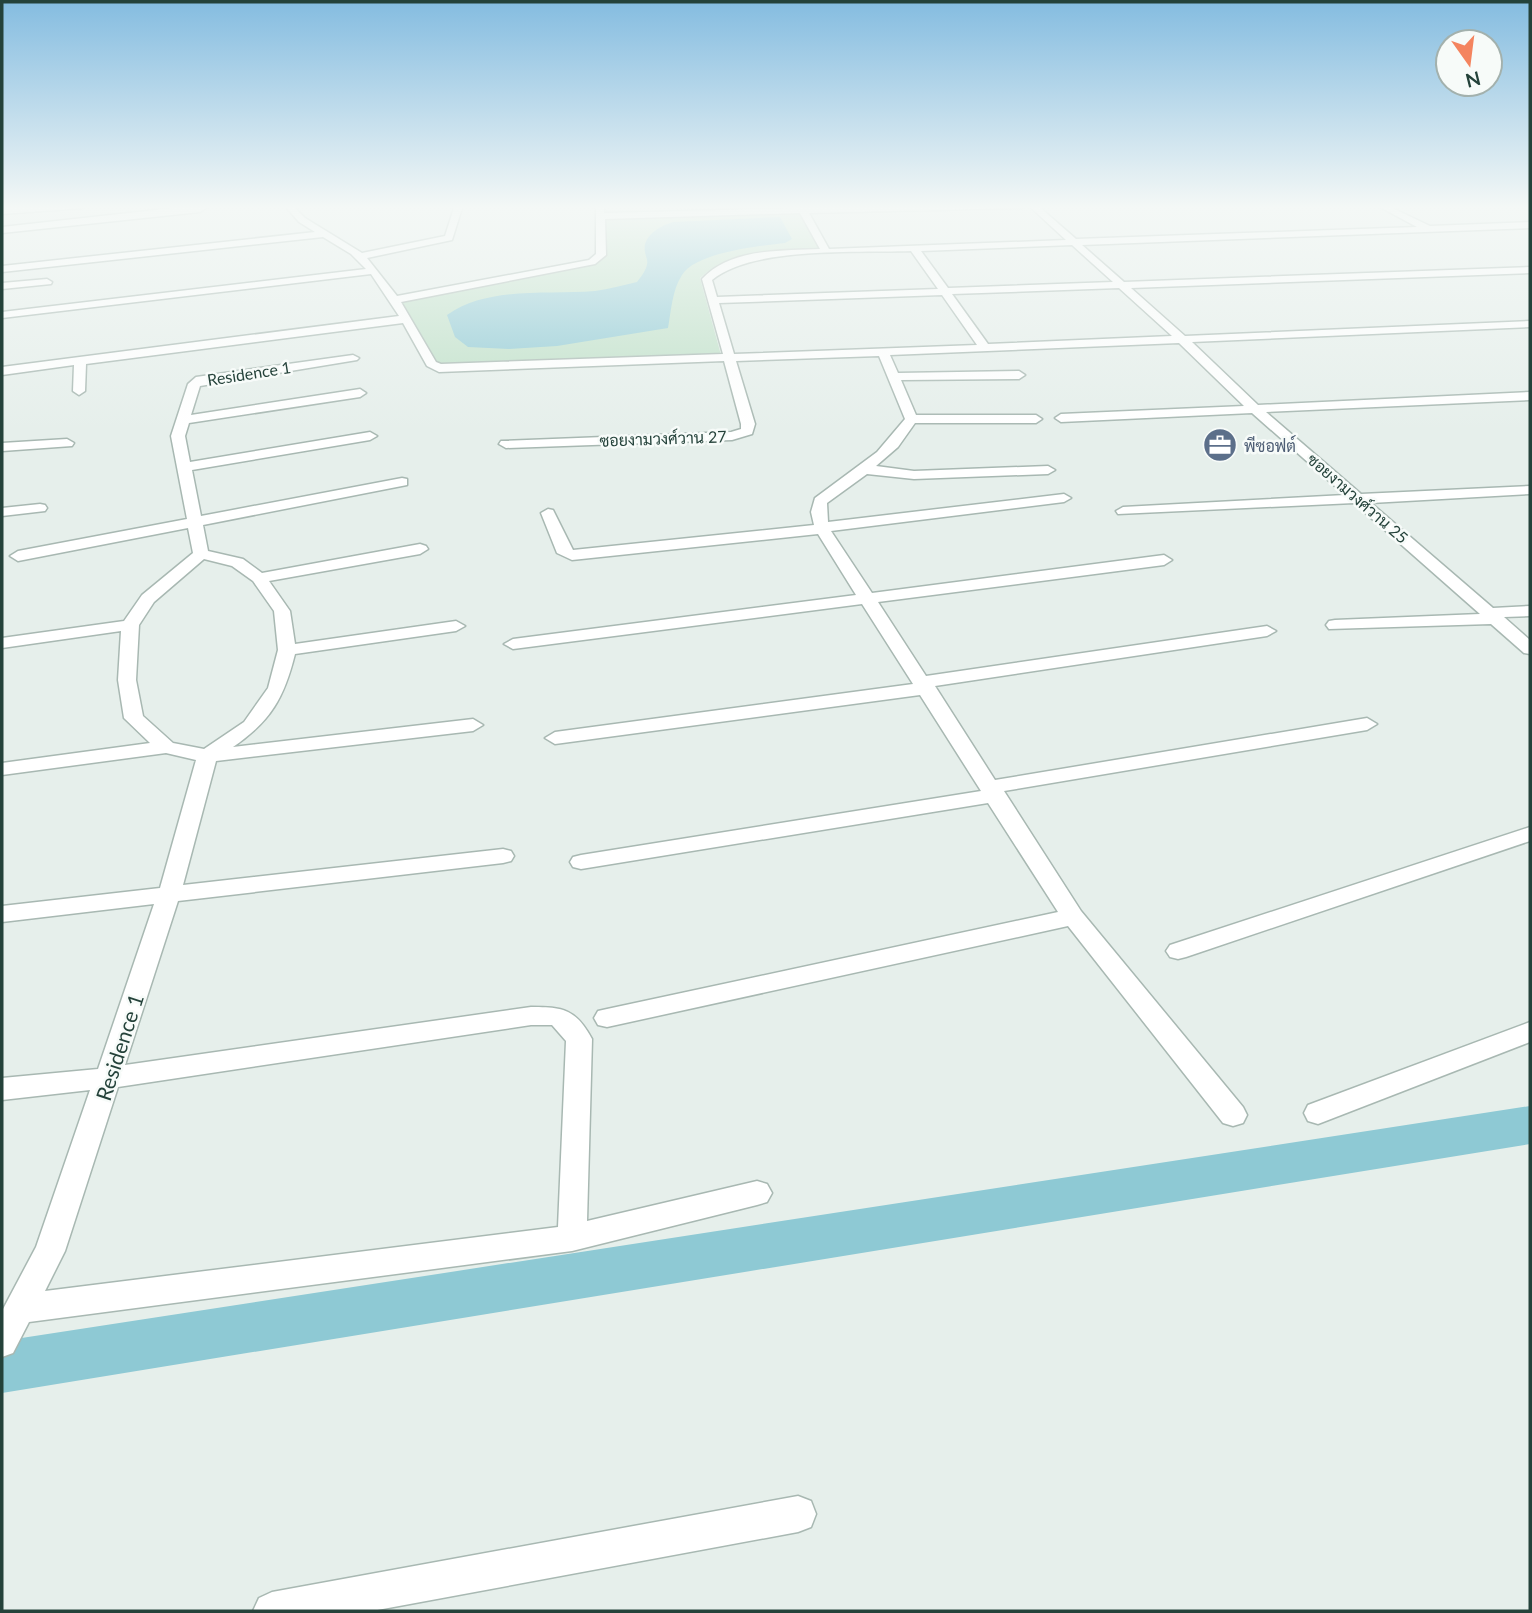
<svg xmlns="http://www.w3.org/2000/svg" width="1532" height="1613" viewBox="0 0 1532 1613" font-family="Lato,Sarabun,sans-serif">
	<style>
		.green { fill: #bfe0c8 }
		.water { fill: #8ec9d4 }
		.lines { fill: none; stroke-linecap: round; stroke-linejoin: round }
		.canal { fill: #8ec9d4; fill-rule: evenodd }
		.minor-casing { stroke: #a8b8b2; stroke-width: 3 }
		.minor { fill: #fff; fill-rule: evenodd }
		.labels { text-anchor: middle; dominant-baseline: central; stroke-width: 5; stroke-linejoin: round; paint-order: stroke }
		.far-street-label { font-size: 16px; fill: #24423a; stroke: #f7fbf9 }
		.far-service-label { font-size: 16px; fill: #4e5e75; stroke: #f7fbf9; text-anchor: start }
		.near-street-label { font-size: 21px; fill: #24423a; stroke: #f7fbf9 }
	</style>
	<rect width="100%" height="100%" fill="#e6efeb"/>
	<path class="green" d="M807,212L827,249C784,251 733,247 700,278L721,355L440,367L401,301L596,263L607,255L604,217Z"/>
	<path class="water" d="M780,217L792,239L785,243C760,246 696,252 682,275C672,290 671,312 668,328L557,346L509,349L468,347L455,337L447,315C488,286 547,295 595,291C609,289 623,285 637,282C640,278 644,273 646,268C649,261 646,258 645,252C642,236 660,226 673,222Z"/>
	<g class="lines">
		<path class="canal" d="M1530,1106V1144L2,1393V1341Z"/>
		<g class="minor-casing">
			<g id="minor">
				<path d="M51,205H87L83,208L2,214V208Z"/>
				<path d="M201,205H211L200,212L2,233V227Z"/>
				<path d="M284,205H292L305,218L362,253L445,236L455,205H463L452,240L367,258L397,296L589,260L596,254V205H604V213L798,208L796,205H804L806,208L1026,205L1022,208L809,213L829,249L1066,240L1028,205H1037L1076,239L1417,227L1376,205H1386L1430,226L1530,222V228L1082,245L1124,282L1530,267V273L1131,288L1185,336L1530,321V327L1192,342L1258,405L1530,392V400L1266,412L1361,494L1530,486V494L1371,503L1493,608L1530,606V616L1504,617L1530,640V654L1524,653L1491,624L1329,629L1326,625L1329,621L1335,620L1480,614L1354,503L1118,514L1116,511L1123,507L1345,495L1252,413L1061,422L1055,418L1061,414L1244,406L1179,343L890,355L898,373L1019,371L1025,375L1019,379L901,380L916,415H1036L1042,419L1036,423H915L898,447L876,466L914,471L1048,466L1055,470L1048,474L914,479L867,474L827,503L828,522L1064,494L1071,498L1064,502L831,531L872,593L1164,555L1172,560L1164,565L878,602L926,676L1267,626L1276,631L1267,636L935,686L995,780L1367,718L1377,724L1367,730L1004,791L1081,911L1243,1107L1247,1115L1243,1123L1233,1126L1223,1123L1068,926L607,1027L598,1025L594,1018L598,1011L607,1009L1058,912L988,803L581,869L573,867L570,862L573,857L581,855L981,791L920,695L555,744L545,738L555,732L913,684L862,604L513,649L504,644L513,639L856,595L818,534L572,560L557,553L541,513L548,509L553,510L573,550L814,525L811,512L815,498L877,452L905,419L879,356L736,361L755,424L752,434L732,440L506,448L499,444L501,441L731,432L741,429V424L724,361L439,372L427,366L403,323L86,364L85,391L79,395L73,391L74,365L2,375V367L399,316L371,274L2,318V312L366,269L351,254L323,237L2,272V266L315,232L299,222ZM800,213L820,249C780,251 731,248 702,279L723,354L441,364L436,362L401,302L595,264L606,255L605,219ZM1072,245L1113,282L948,288L921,251ZM911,251L938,289L717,297L712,280C753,246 858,253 911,251ZM1119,288L1172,336L988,344L952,294ZM942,295L977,345L734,354L719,303Z"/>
				<path d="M47,279L52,282L51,284L2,289V283Z"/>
				<path d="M353,355L359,358L357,360L200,386L191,415L360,389L366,393L360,397L189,423L185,436L190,462L370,432L377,436L370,440L192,470L201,516L402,478L407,479V485L203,525L208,551L243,559L262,573L420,544L426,546L428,549L420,554L269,581L290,611L295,644L456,621L465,626L456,631L295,654C284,698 271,721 233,747L473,719L483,725L473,731L216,761L183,885L503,849L511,851L514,856L511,861L503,863L178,901L125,1065L531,1007C563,1007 576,1009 592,1039L587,1221L757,1181L767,1184L772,1193L767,1202L757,1205L572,1251L29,1322L13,1353L2,1357V1311L36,1247L90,1090L2,1100V1078L98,1069L154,904L2,922V906L160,888L196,760L166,753L2,775V763L150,743L124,718L118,680L121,631L2,648V638L124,621L142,595L193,553L188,528L18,561L10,556L18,551L187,519L171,436L188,384L196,377ZM204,559L232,566L253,581L274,611L278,650L268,688L244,722L204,749L173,743L143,716L136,680L139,625L154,602ZM531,1025H552L566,1041L558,1227L45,1291L65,1251L118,1087Z"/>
				<path d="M67,439L74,443L72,446L2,451V443Z"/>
				<path d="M40,504L45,505L47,508L45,511L2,516V508Z"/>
				<path d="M1530,827V841L1186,957L1178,959L1170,957L1166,951L1170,945Z"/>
				<path d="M1530,1022V1042L1318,1124L1308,1121L1304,1113L1308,1105Z"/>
				<path d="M798,1496L811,1501L816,1514L811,1527L798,1532L372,1611H253L259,1598L272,1592Z"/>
			</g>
		</g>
		<use href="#minor" class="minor"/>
	</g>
	<linearGradient id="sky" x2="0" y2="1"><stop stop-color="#84bce0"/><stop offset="0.48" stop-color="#f4f8f6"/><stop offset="1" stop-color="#f4f8f6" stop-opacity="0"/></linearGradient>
	<rect width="1532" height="431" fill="url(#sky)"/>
	<defs>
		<g id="office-disc" transform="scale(1.75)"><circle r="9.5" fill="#5c6f8a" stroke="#f7fbf9"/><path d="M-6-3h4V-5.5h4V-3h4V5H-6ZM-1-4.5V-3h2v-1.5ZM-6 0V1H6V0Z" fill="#fff"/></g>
	</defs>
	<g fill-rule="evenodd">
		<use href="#office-disc" x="1220" y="445"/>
	</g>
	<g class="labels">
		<g class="far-street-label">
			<text transform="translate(249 373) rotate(-9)">Residence 1</text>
			<text transform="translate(663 438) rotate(-2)">ซอยงามวงศ์วาน 27</text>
			<text transform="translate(1358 498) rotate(41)">ซอยงามวงศ์วาน 25</text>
		</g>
		<g class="far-service-label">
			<text x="1244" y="445">พีซอฟต์</text>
		</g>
		<g class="near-street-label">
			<text transform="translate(119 1047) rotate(-72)">Residence 1</text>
		</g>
	</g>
	<rect width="1532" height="1613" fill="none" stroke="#24423a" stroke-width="7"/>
	<g transform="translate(1469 63) rotate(166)"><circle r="33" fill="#f7fbf9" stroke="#a3b1ad" stroke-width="2"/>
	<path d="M0-5L12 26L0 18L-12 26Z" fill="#f4845f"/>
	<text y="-10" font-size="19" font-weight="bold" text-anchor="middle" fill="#24423a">N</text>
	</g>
</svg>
